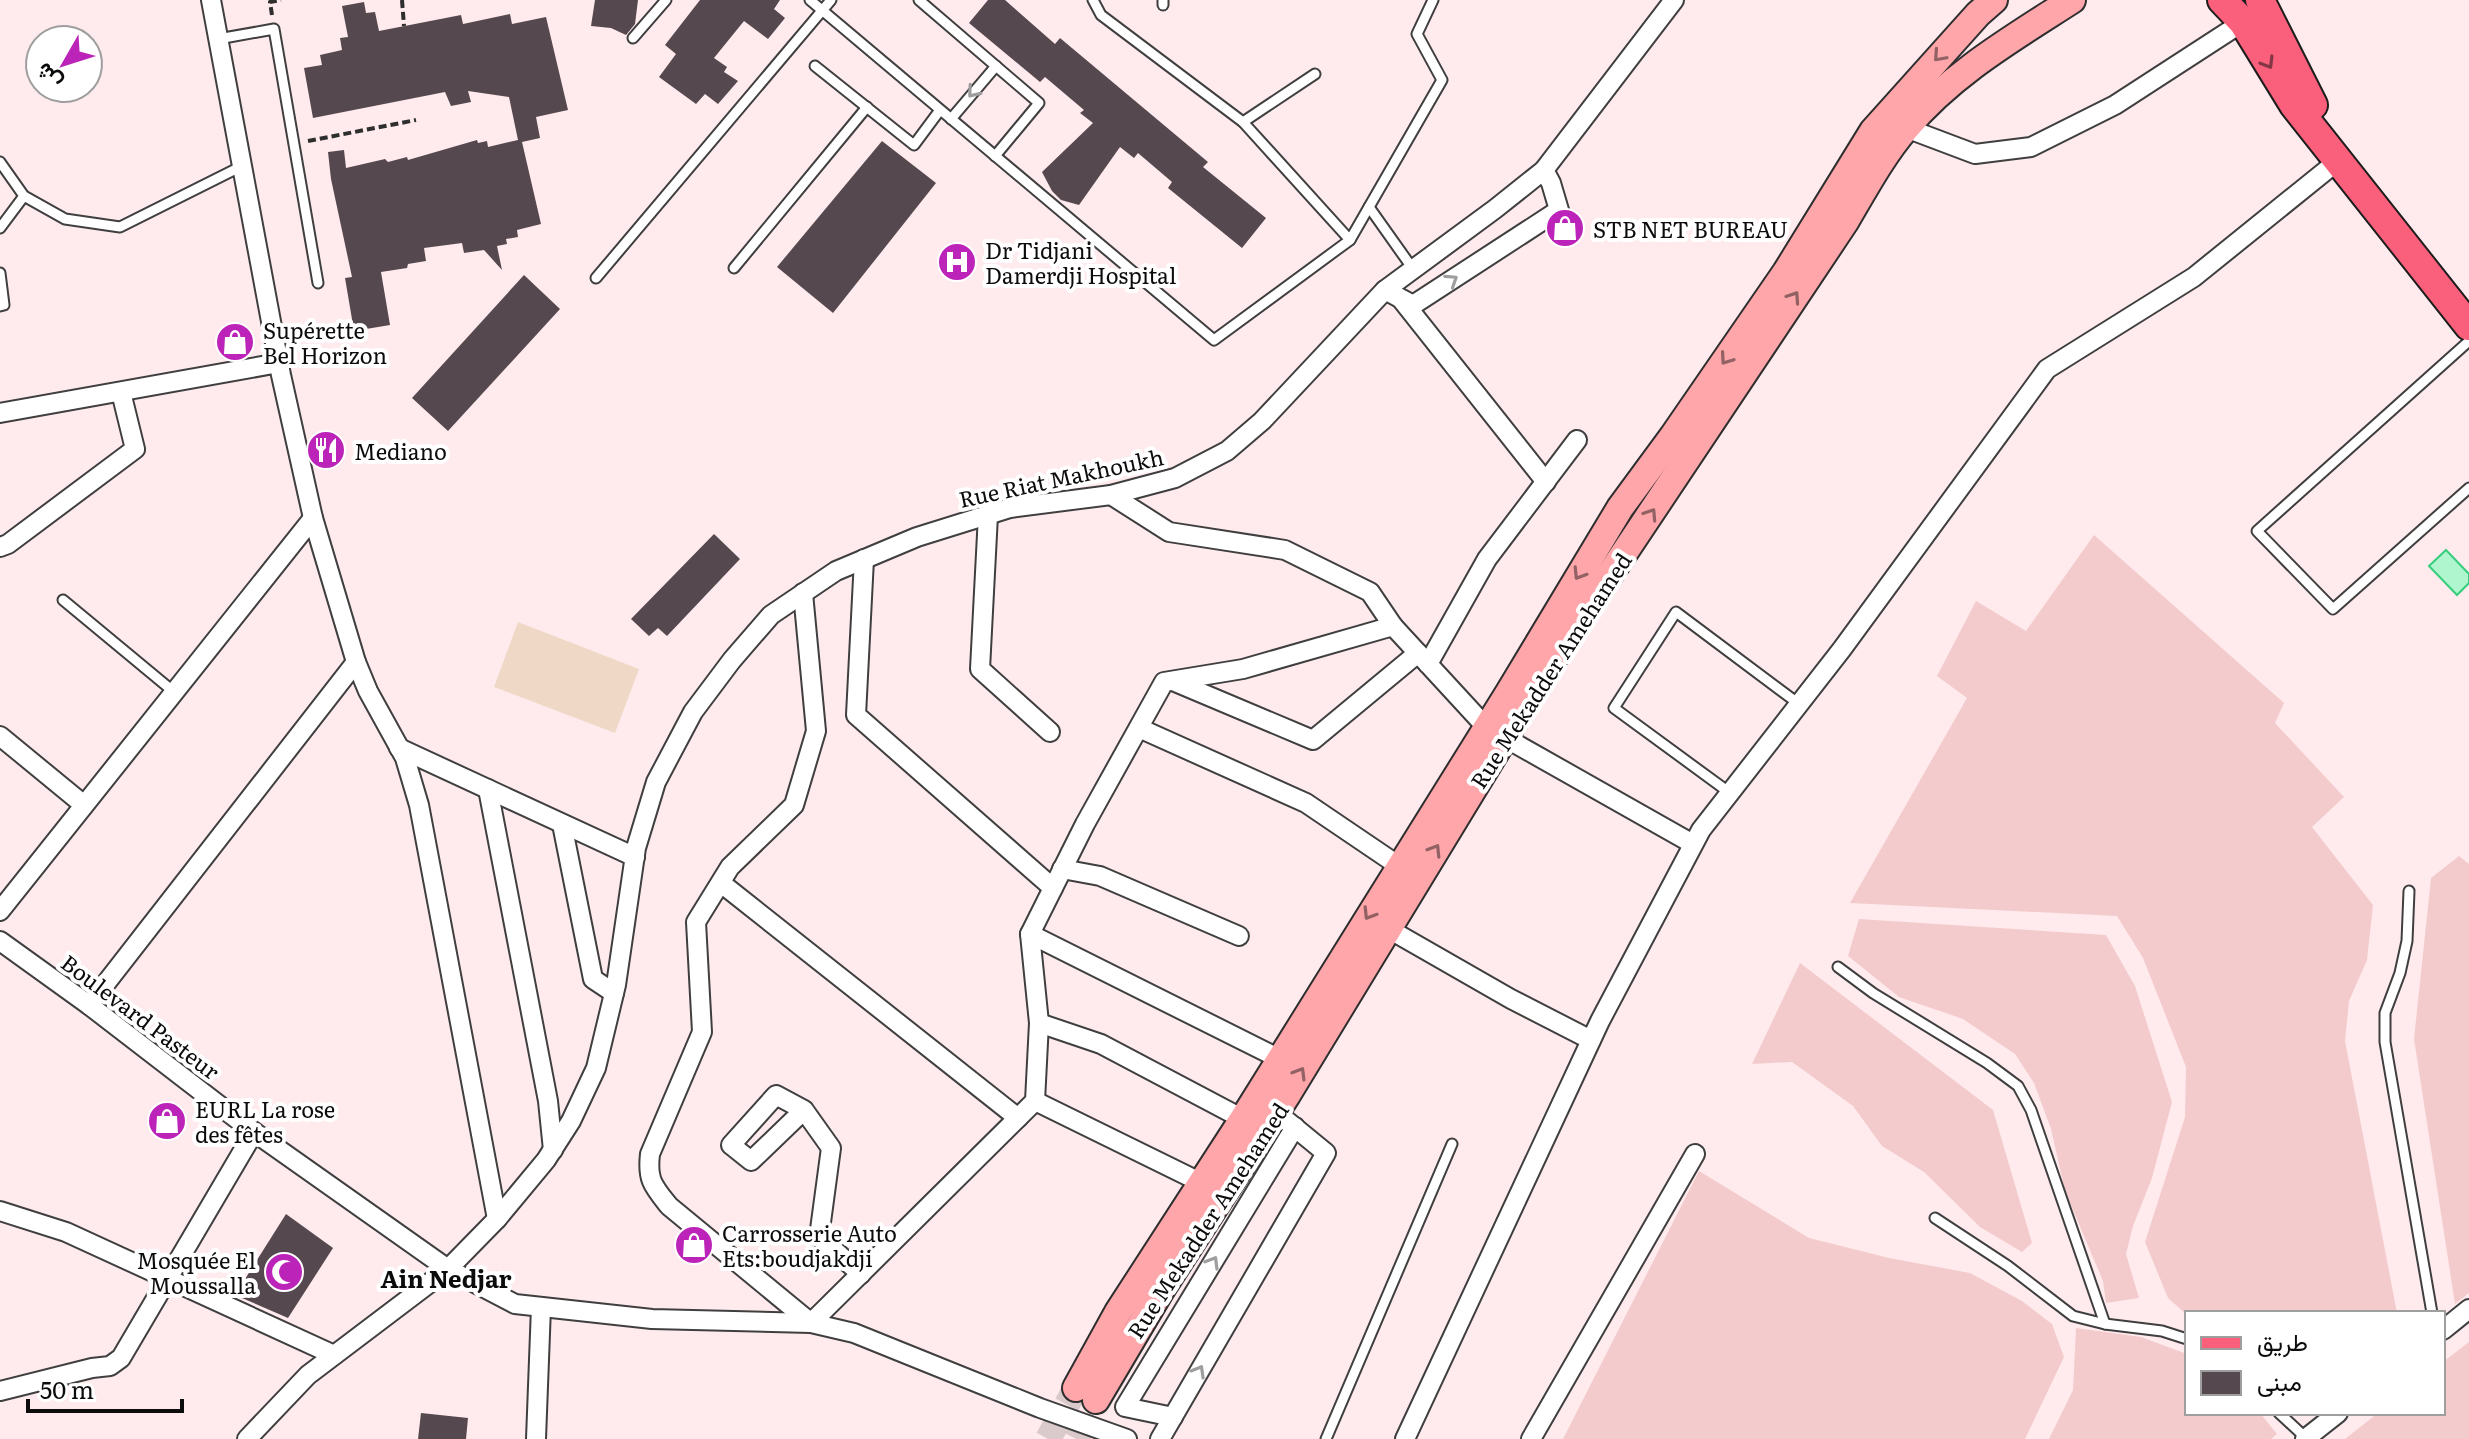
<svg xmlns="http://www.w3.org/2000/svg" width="2469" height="1439" viewBox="0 0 2469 1439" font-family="Literata,Vazirmatn,serif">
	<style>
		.farmland { fill: #f4cbcc }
		.pitch { fill: #f0d8c7 }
		.water { fill: #aff6cf; stroke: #36ce7d; stroke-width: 2 }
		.building { fill: #55484f }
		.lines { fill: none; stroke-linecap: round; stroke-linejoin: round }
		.secondary-tunnel { stroke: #dbcacb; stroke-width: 26; stroke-dasharray: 26 13; stroke-linecap: butt }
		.service-casing { stroke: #3f3f3f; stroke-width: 13 }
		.minor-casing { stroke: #3f3f3f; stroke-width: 22 }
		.secondary-casing { stroke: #2e2e2e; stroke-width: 30 }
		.primary-casing { stroke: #1d1d1d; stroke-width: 32 }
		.path { stroke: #2e2e2e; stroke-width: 4; stroke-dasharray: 8 4; stroke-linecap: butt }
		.service { stroke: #fff; stroke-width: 9 }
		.minor { stroke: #fff; stroke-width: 18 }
		.secondary { stroke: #ffa6aa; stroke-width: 26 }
		.primary { stroke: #fa607b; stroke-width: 28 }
		.oneway { stroke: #926163 }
		.oneway2 { stroke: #833644 }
		.oneway3 { stroke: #9e9e9e }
		.labels { text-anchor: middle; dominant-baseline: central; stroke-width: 8; stroke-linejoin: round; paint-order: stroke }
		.poi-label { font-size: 22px; fill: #0c0c0c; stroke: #fff; text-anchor: start }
		.street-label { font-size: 22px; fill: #0c0c0c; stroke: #fff }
		.neighbourhood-label { font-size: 24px; font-weight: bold; fill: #0c0c0c; stroke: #fff }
	</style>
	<rect width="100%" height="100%" fill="#ffebed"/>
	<g class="farmland">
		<path d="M2094,535L2284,703L2275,723L2344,797L2312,827L2373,905L2367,960L2349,1001L2345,1041L2397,1313H2187V1315L2168,1298L2145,1242L2185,1117L2186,1067L2143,958L2117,916L1850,903L1967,698L1937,676L1976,601L2026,631Z"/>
		<path d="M2459,856L2469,864V1293L2455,1304L2414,1039L2431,878Z"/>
		<path d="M1859,919L2106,935L2135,986L2172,1102L2152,1178L2133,1226L2126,1254L2139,1298L2106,1303L2103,1281L2065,1191L2051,1129L2034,1083L2015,1054L1963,1019L1899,997L1848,956Z"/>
		<path d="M1800,963L1993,1110L2032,1243L2022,1252L1980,1227L1924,1172L1882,1146L1853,1106L1792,1062L1752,1064Z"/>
		<path d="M1699,1171L1809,1238L1889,1258L1970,1273L2022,1301L2052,1324L2064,1357L2025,1439H1563Z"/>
		<path d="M2076,1328L2141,1337L2187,1354V1413H2260L2277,1434L2271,1439H2049L2073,1390Z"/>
		<path d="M2469,1342V1439H2345L2378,1413H2443V1362Z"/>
	</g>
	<path class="pitch" d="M518,622L639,669L615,733L494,687Z"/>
	<path class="water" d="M2446,550L2469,574V583L2457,595L2429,566Z"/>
	<g class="building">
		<path d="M595,0H638L635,24L626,35L611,28L591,26Z"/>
		<path d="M700,0H780L774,9L785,18L768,39L744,21L714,58L727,67L724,72L738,81L718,104L705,94L696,104L659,77L676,54L665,45Z"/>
		<path d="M988,0H1005L1055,44L1060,38L1208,162L1203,167L1266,218L1242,248L1168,188L1172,182L1138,153L1134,158L1120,147L1079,205L1061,200L1052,191L1042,172L1093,123L1080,113L1084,110L1045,77L1040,82L969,23Z"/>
		<path d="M364,2L366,13L375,12L379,31L461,15L463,24L510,14L512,24L546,17L568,110L536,117L540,138L522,142L541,224L517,230L518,237L506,239L507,244L497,246L502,270L484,250L464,253L462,243L424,248L426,261L408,264L407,268L381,272L390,325L354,331L345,278L352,277L331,179L328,152L344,150L346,168L385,159L388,162L407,157L408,160L477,140L478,143L487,141L488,147L518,140L509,97L468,91L471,102L451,106L445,92L313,118L304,68L322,65L320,55L342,50L340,38L348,37L342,6Z"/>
		<path d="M882,141L936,183L833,313L777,267Z"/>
		<path d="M524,275L560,309L448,431L412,398Z"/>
		<path d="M714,534L740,559L667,636L658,628L649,636L631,619Z"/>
		<path d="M286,1214L333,1248L288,1318L235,1295Z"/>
		<path d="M421,1413L468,1418L466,1439H418Z"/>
	</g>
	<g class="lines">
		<g class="secondary-tunnel">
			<path d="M1048,1439L1076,1388"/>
			<path d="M1076,1439L1096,1400"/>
		</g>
		<g class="service-casing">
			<g id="service">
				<path d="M810,0L1214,340L1350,240L1243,122L1315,74"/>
				<path d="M919,0L1039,103L995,156"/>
				<path d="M1093,0L1101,15L1243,122"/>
				<path d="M1163,0V5"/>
				<path d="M633,38L666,0"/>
				<path d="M218,39L274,29L318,283"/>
				<path d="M815,66L914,145L940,110"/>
				<path d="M951,119L996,66"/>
				<path d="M0,162L24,196L65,219L120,227L242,166"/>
				<path d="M1369,207L1413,269"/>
				<path d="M0,228L24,196"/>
				<path d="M1350,240L1442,80L1417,34L1433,0"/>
				<path d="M734,268L867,107"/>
				<path d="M0,273L4,305L0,306"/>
				<path d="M596,278L831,0"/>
				<path d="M2469,341L2257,531L2333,609L2469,488"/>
				<path d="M63,600L174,692"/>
				<path d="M1730,793L1614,708L1676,612L1799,704"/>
				<path d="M2409,891L2407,941L2400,973L2385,1013V1042L2432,1313"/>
				<path d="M1838,967L1873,993L1987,1063L2018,1086L2031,1110L2105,1324"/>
				<path d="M1935,1218L2008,1266L2073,1316L2105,1324L2162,1331L2187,1339"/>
				<path d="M2279,1413L2306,1438"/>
				<path d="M1326,1439L1452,1144"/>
			</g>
		</g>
		<g class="minor-casing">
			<g id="minor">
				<path d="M211,0L281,375L313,518L356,662L368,691L405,758L419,805L497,1219"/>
				<path d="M1906,128L1975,154L2031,147L2115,105L2243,22"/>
				<path d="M1385,290L1413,305L1559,210L1551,183L1544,170"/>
				<path d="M1401,299L1546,482"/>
				<path d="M0,413L279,363"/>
				<path d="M988,515L980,669L1050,732"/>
				<path d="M0,547L8,544L135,449L121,392"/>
				<path d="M864,559L856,715L1053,888"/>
				<path d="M803,593L816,731L794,805L730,867L696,922L702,1032L650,1154C647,1180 653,1186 669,1206L811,1323L1035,1101L1039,1023L1030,934L1085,824L1164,682L1243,669L1393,626L1370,592L1285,550L1169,532L1111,495"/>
				<path d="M1393,626L1486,727L1693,844"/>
				<path d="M1428,664L1487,559L1577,440"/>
				<path d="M1173,681L1313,740L1418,653"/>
				<path d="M1139,728L1306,803L1399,866"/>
				<path d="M0,736L84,805"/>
				<path d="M399,748L635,857"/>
				<path d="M488,789L548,1101L553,1150"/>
				<path d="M562,824L593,979L614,993"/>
				<path d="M1062,869L1100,876L1239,936"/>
				<path d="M721,883L1018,1118"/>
				<path d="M0,911L313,518"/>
				<path d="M1387,928L1511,999L1591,1040"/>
				<path d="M1030,934L1280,1059"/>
				<path d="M0,941L89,1005L254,1132L448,1269L515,1304L652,1319L811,1323L854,1333L1040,1408L1127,1439"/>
				<path d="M89,1005L356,662"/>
				<path d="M1039,1023L1101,1044L1243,1119"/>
				<path d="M1035,1101L1202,1183"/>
				<path d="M804,1110L776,1095L731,1145L751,1161L804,1110L831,1148L819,1237L861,1274"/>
				<path d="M0,1211L66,1232L334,1355"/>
				<path d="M2443,1330L2469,1309"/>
				<path d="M0,1391L92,1368L110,1366L121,1358L254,1132"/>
				<path d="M1173,1417L1125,1407L1295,1127"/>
				<path d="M247,1439L308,1375L448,1269L497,1219L546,1160L571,1121L596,1068L616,985L636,848L656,782L693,712L732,660L771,615L836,571L917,537L1010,508L1111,495L1175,478L1227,451L1262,421L1385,290L1495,209L1544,170L1674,0"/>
				<path d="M536,1439L541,1307"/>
				<path d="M1160,1439L1326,1153L1276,1112"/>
				<path d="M1405,1439L1600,1021L1701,830L1842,649L2047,369L2194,277L2339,160"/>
				<path d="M1531,1439L1695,1154"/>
				<path d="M2305,1439L2338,1413"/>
			</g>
		</g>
		<g class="secondary-casing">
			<g id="secondary">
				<path d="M1076,1388L1118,1312L1243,1119L1508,694L1620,508L1673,436L1786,272L1873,131L1978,14L1994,0"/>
				<path d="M1096,1400L1161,1290L1287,1095L1542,676L1845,222C1864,190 1882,156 1906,128C1951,74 2013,38 2072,0"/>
			</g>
		</g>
		<g class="primary-casing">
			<g id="primary">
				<path d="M2222,0L2243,22L2294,105L2469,326"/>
				<path d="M2260,0L2313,105"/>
			</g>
		</g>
		<g class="path">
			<path d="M402,0L404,26"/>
			<path d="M272,15L270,2L281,0"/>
			<path d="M308,141L416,120"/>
		</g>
		<use href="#service" class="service"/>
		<use href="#minor" class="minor"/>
		<use href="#secondary" class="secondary"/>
		<use href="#primary" class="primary"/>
	</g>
	<defs><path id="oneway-chevron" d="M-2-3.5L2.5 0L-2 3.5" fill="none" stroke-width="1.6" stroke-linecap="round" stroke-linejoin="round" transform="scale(2)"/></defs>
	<g class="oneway">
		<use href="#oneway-chevron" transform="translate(1939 56) rotate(132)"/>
		<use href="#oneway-chevron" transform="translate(1794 297) rotate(-56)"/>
		<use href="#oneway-chevron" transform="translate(1726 359) rotate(125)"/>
		<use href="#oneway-chevron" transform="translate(1651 514) rotate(-57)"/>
		<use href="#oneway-chevron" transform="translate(1579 574) rotate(122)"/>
		<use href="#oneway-chevron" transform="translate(1435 850) rotate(-58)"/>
		<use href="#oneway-chevron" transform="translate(1369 914) rotate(122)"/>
		<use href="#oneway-chevron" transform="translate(1300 1073) rotate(-59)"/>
	</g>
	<use class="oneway2" href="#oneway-chevron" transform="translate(2268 63) rotate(59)"/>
	<g class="oneway3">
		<use href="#oneway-chevron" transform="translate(973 92) rotate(130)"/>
		<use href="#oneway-chevron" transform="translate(1452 280) rotate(-33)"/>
		<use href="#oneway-chevron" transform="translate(1213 1262) rotate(-59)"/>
		<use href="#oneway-chevron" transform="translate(1199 1371) rotate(-60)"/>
	</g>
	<defs>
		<g id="shop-disc" transform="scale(2)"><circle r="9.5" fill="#bc23b9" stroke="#fff"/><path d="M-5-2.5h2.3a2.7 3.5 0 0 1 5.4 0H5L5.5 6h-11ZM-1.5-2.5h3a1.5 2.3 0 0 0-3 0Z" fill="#fff"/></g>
		<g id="hospital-disc" transform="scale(2)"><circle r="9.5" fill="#bc23b9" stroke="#fff"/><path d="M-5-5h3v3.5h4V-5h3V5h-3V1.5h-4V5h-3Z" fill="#fff"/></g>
		<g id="restaurant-disc" transform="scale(2)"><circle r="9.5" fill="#bc23b9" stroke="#fff"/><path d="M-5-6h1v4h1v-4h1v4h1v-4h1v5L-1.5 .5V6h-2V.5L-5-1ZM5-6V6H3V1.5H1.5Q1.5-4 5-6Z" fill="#fff"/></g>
		<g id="mosque-disc" transform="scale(2)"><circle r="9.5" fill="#bc23b9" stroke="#fff"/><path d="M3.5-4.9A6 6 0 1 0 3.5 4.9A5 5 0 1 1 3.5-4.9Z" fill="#fff"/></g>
	</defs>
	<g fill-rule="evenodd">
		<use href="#shop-disc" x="1565" y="228"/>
		<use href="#hospital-disc" x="957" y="262"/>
		<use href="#shop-disc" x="235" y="342"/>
		<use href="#restaurant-disc" x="326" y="450"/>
		<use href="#shop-disc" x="167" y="1121"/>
		<use href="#shop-disc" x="694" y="1245"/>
		<use href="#mosque-disc" x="284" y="1272"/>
	</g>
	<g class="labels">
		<g class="poi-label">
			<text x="1593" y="228">STB NET BUREAU</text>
			<text x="985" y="249">Dr Tidjani<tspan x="985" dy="25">Damerdji Hospital</tspan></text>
			<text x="263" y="329">Supérette<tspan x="263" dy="25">Bel Horizon</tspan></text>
			<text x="354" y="450">Mediano</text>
			<text x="195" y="1108">EURL La rose<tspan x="195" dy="25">des fêtes</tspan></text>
			<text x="722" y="1232">Carrosserie Auto<tspan x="722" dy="25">Ets:boudjakdji</tspan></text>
			<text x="256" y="1259" text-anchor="end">Mosquée El<tspan x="256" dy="25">Moussalla</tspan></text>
		</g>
		<g class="street-label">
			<text transform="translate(1061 477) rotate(-12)">Rue Riat Makhoukh</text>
			<text transform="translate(1550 670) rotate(-57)">Rue Mekadder Amehamed</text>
			<text transform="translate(141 1016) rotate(37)">Boulevard Pasteur</text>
			<text transform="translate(1207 1220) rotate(-57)">Rue Mekadder Amehamed</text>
		</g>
		<g class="neighbourhood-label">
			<text x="446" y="1277">Ain Nedjar</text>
		</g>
	</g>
	<rect x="2185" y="1311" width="260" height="104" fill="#ffffff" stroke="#9e9e9e" stroke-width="2"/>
	<rect x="2201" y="1337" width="40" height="12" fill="#fa607b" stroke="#9e9e9e" stroke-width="2"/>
	<text x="2257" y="1351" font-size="24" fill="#0c0c0c">طريق</text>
	<rect x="2201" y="1371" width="40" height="24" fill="#55484f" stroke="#9e9e9e" stroke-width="2"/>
	<text x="2257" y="1391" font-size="24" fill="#0c0c0c">مبنى</text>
	<g transform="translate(64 64) rotate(231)"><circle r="38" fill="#ffffff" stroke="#9e9e9e" stroke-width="2"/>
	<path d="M0-6L14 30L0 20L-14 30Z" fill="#bc23b9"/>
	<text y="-12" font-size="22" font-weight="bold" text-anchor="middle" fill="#0c0c0c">ش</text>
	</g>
	<path d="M28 1399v12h154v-12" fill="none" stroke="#0c0c0c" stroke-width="4"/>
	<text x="40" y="1399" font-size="24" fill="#0c0c0c" stroke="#ffffff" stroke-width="6" paint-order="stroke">50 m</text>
</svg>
